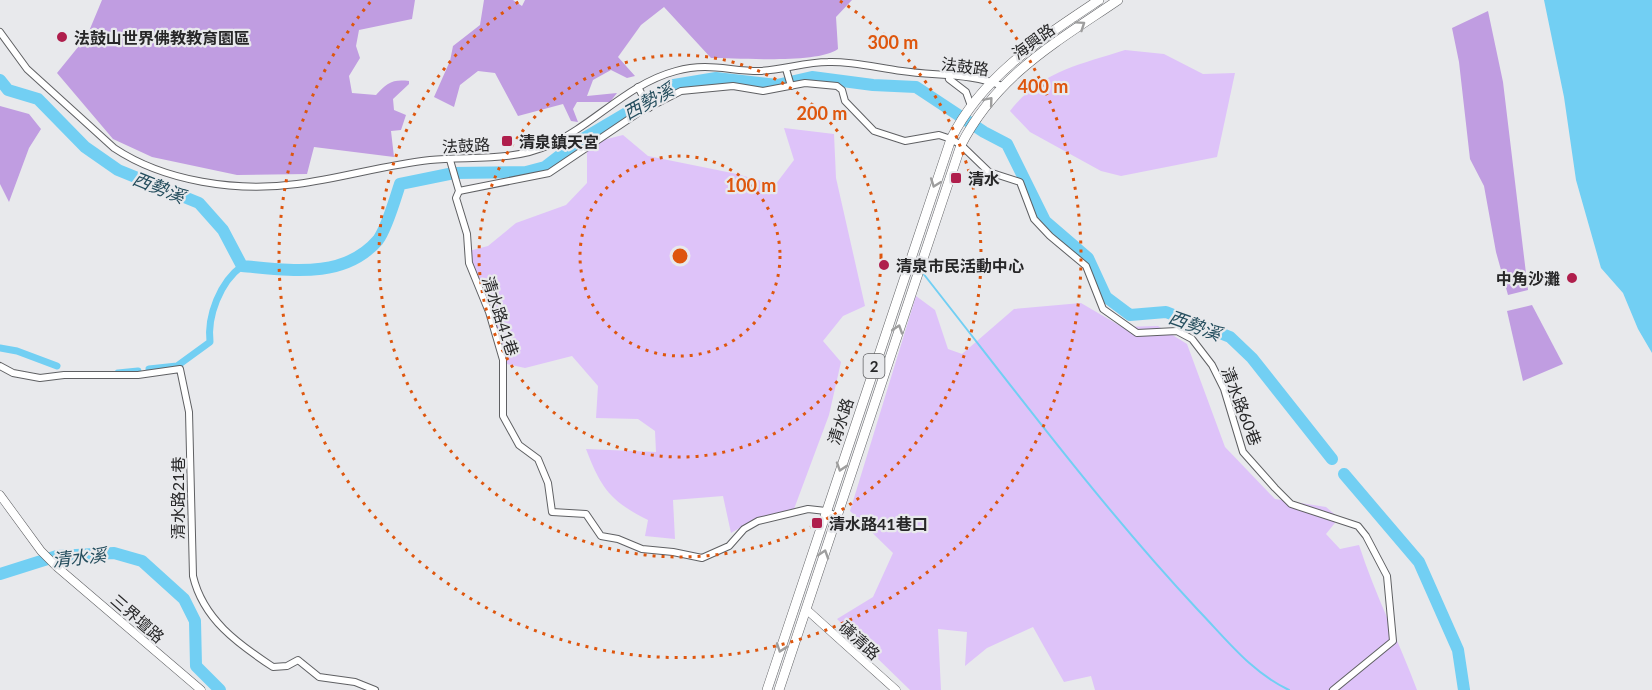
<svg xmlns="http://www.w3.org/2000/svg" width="1652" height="690" viewBox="0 0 1652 690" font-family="Lato,'Noto Sans TC',sans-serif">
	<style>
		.green { fill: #dec3f9 }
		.forest { fill: #c09de1 }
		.water { fill: #72cff3 }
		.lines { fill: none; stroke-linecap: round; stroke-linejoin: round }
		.stream { stroke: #72cff3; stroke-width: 2 }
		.canal { stroke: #72cff3; stroke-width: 7 }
		.river { stroke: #72cff3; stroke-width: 12 }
		.minor-casing { stroke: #5f6063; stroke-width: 8 }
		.tertiary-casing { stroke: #5f6063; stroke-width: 9 }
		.primary-casing { stroke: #5f6063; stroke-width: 10 }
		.minor { stroke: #fff; stroke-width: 6 }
		.tertiary { stroke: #fff; stroke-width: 8 }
		.primary { stroke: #fff; stroke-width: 9 }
		.oneway { stroke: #9e9e9e }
		.ring { fill: none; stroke: #de560d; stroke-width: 3; stroke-dasharray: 3 6 }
		.poi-dot { fill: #af1e4c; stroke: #e8e9ec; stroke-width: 2 }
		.labels { text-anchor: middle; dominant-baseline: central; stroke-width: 4.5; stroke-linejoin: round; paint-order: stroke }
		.shield { fill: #e8e9ec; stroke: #616163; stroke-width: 1.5 }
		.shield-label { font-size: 15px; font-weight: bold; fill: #272728 }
		.poi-label { font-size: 16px; font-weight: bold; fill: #272728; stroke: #e8e9ec; text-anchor: start }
		.street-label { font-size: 16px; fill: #272728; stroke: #e8e9ec }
		.water-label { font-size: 18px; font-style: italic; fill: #244d5d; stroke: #e8e9ec }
		.centre { fill: #de560d; stroke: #e8e9ec; stroke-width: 3 }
		.ring-label { font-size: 18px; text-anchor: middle; font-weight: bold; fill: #de560d; stroke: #e8e9ec; stroke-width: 4.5; stroke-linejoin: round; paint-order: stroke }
	</style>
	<rect width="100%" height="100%" fill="#e8e9ec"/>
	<g class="green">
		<path d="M1125,50L1164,54L1203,74L1235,73L1217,157L1121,176L1101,171L1030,132L1010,111C1041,71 1079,65 1125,50Z"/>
		<path d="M784,128L834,134L836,178L865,306L843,316L823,341L841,362L829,415L794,509L757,518L731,533L723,496L673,500L675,539L645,536L648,520C610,501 601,488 586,449L656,452L655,431L638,419L596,418L598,386L572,356L525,368L507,364L487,292L465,252L488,246L516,223L566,205L587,183V144L623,135L648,156L737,174L775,185L794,160Z"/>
		<path d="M916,296L935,310L948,349L962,354L1014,309L1081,303L1122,327L1158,326L1187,344L1225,447L1275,499L1326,507L1339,518L1326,534L1340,549L1359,545C1375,595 1399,641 1417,690H1095L1091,676L1064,682L1033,627L987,648L965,666L967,632L938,629L941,690H910L837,619L873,597L893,553L850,511Z"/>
	</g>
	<g class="forest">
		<path d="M102,0H415L412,19L359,30L356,46L360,58L349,76L352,93L376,95C387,83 392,79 409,81V84L393,99L394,110L406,115L401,130L391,131L394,157L314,147L307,174L237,175L152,157L113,139L57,73L87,36Z"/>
		<path d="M484,0H513L522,6L525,0H852L836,17L838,49C818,64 739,58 711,58L664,7L641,25L618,57L635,76L627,78L611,70L593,80L587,96L617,93L610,102H577L573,109L578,122L571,121L563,104L518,116L495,73L478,71L460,85L454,107L434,97L450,61L453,46L480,25Z"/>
		<path d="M1488,11L1503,82L1528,290L1508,295L1496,252L1484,186L1470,159L1459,62L1452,28Z"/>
		<path d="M0,106L29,114L41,129L29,148L9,202L0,184Z"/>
		<path d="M1532,305L1563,364L1523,381L1507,311Z"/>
	</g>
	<path class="water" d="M1544,0H1652V353L1638,329L1623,293L1601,268L1576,180L1564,97Z"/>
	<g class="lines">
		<path class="stream" d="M922,272C1012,386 1099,504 1198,610C1227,640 1251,672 1289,690"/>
		<g class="canal">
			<path d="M0,348L17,351L57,366"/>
			<path d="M149,369L177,366L210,342C207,316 220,282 242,266"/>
			<path d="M118,373L138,371"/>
		</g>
		<g class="river">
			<path d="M0,80L8,90L38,99L85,147L118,170L199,203L223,230L242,266C288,270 344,280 378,240C387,228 395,199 400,184L454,173L526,172L545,167L576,143L674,85L716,78L777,85L812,77L873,85L916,87L984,132L1007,144L1045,221L1088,258L1106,297L1130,315L1166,312L1230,337L1252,358L1332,459"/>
			<path d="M1344,474L1419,562L1458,650L1464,690"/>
			<path d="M0,574L57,556L114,553L142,561L184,599L195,621L196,666L220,690"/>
		</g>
		<g class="minor-casing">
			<g id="minor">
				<path d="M0,32L27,69L114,148C165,182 237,192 297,184C342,178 385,165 430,160C469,156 512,162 549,145C594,125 627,84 676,71C708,62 729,71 759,71C783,70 805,62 828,62C852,61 878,68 902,71C935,76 972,73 1002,86"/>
				<path d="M786,69L791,86"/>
				<path d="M949,79L966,92L971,106"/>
				<path d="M638,87L649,108"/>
				<path d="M450,160L459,191L456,198L467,234L469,263L489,312L503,360V416L519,445L538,459L548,483L552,512L586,514L601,536L618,539L642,549L673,552L702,558L729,546L744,529L758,521L808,509L826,511L836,516"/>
				<path d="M459,191L549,173L638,113L681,91L733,86L763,91L805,83L837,86L842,90L845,101L874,131L905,141L939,135L951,139L961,145L989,172L1020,182L1034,219L1050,236L1086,266L1103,309L1137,333L1177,331L1192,339L1212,365L1224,389L1243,452L1275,488L1291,504L1358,526L1366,536L1387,576L1393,641L1333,690"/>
				<path d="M0,366L13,373L40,378L64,375H138L180,369L189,412L193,576C203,619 238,644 273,667L287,666L298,660L319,677L355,682L375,690"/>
			</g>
		</g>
		<g class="tertiary-casing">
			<g id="tertiary">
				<path d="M0,495L41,551L57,567L201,690"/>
				<path d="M807,610L896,690"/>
			</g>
		</g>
		<g class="primary-casing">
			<g id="primary">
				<path d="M767,690L951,139C982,76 1042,38 1099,0"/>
				<path d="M779,690L961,145C997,75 1055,43 1118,0"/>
			</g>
		</g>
		<use href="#minor" class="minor"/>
		<use href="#tertiary" class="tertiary"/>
		<use href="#primary" class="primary"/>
	</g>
	<defs><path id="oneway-chevron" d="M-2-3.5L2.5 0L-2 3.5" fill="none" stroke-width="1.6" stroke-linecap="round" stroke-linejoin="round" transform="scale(1.5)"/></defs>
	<g class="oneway">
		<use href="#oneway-chevron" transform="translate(1081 25) rotate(-34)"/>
		<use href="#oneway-chevron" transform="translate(989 101) rotate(-50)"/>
		<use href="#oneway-chevron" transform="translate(935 183) rotate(110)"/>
		<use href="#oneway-chevron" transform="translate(898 329) rotate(-72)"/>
		<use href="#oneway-chevron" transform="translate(841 467) rotate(108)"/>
		<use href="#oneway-chevron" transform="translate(824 554) rotate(-72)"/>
		<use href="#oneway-chevron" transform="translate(781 648) rotate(109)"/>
	</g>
	<g class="ring">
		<circle cx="680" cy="256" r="100"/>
		<circle cx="680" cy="256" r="201"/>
		<path d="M840 1A301 301 0 1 1 520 1"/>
		<path d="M989 1A401 401 0 1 1 371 1"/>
	</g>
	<g class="poi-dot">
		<circle cx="62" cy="37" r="6"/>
		<rect x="501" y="135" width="12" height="12" rx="3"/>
		<rect x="950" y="172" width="12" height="12" rx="3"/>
		<circle cx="884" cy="265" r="6"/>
		<circle cx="1572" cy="278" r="6"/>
		<rect x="811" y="517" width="12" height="12" rx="3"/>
	</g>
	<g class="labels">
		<rect class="shield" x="863.5" y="354" width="21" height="24" rx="4.5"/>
		<g class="shield-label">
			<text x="874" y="366">2</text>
		</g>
		<g class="poi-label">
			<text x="74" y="37">法鼓山世界佛教教育園區</text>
			<text x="519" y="141">清泉鎮天宮</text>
			<text x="968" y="178">清水</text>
			<text x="896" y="265">清泉市民活動中心</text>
			<text x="1560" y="278" text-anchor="end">中角沙灘</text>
			<text x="829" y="523">清水路41巷口</text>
		</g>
		<g class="street-label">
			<text transform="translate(1033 41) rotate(-36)">海興路</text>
			<text transform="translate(965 66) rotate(7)">法鼓路</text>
			<text transform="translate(466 145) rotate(-3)">法鼓路</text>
			<text transform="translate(501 316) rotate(72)">清水路41巷</text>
			<text transform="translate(1242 406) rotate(69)">清水路60巷</text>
			<text transform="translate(840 421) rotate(-72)">清水路</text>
			<text transform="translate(177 498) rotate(-90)">清水路21巷</text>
			<text transform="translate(138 618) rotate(41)">三界壇路</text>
			<text transform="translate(860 640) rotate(42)">磺清路</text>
		</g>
		<g class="water-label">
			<text transform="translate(648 101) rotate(-29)">西勢溪</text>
			<text transform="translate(159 187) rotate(22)">西勢溪</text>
			<text transform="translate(1195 325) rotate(20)">西勢溪</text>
			<text transform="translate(79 557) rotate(-6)">清水溪</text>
		</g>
	</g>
	<circle cx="680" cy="256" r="9" class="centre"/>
	<g class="ring-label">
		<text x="893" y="49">300 m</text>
		<text x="1043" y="93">400 m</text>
		<text x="822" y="120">200 m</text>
		<text x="751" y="192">100 m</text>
	</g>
</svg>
